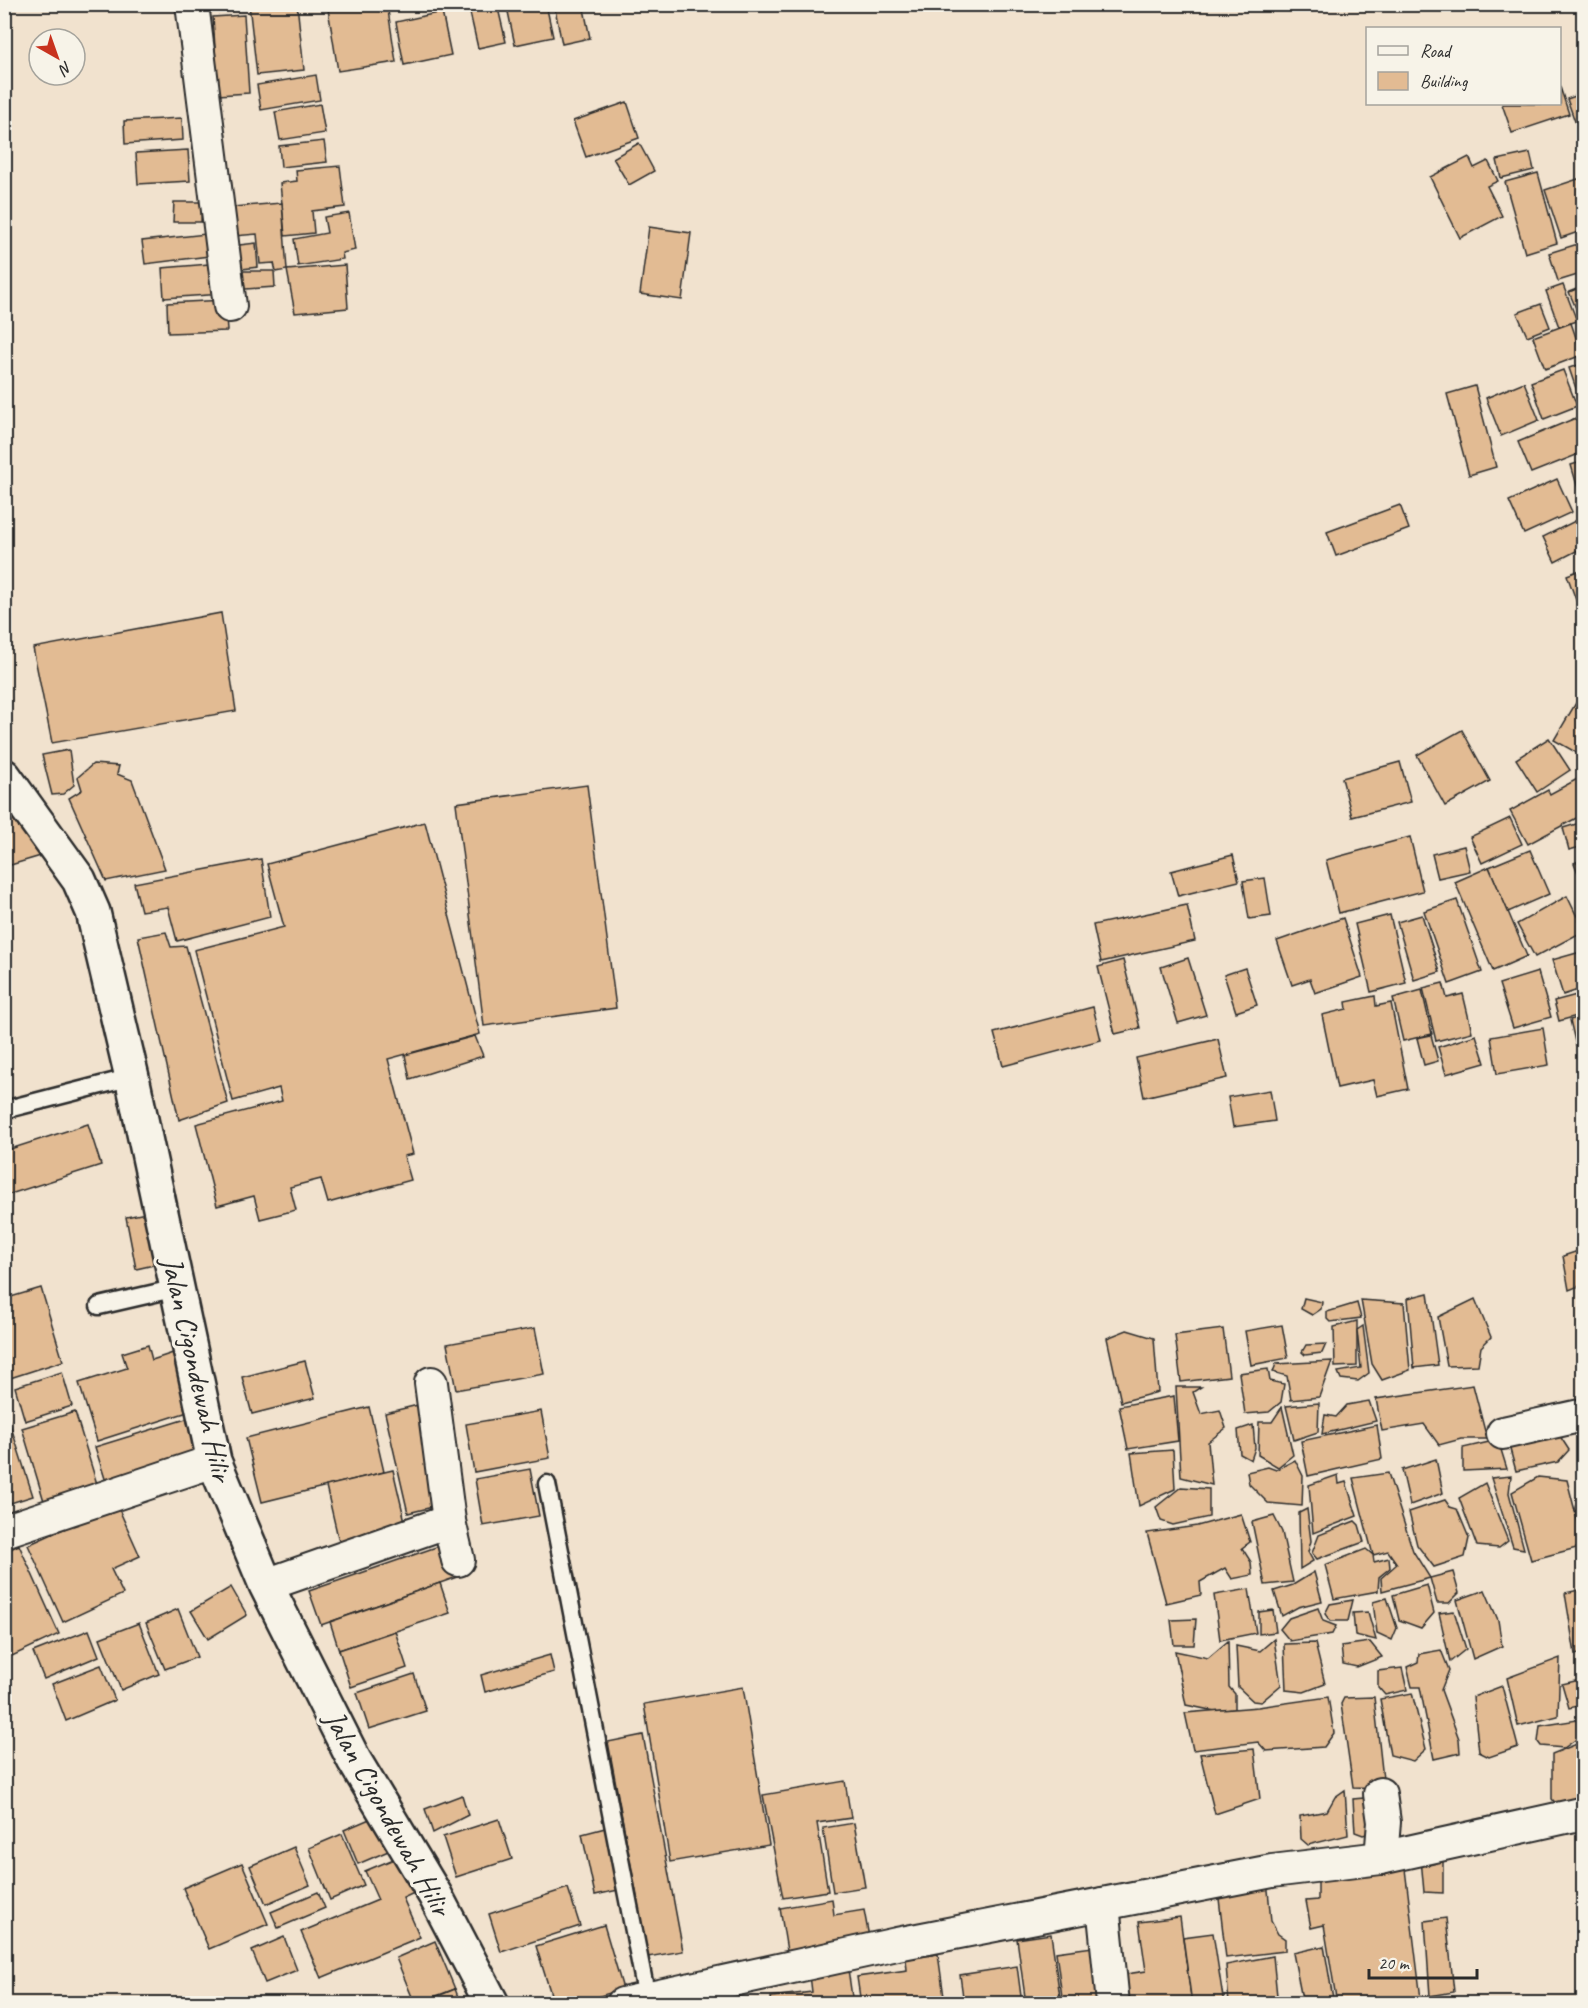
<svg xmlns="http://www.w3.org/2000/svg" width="1588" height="2008" viewBox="0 0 1588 2008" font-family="Caveat,sans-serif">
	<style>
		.building { fill: #e2bb93; stroke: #2b2b2b; stroke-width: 1.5 }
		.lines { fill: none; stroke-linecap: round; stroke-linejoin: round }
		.lane-casing { stroke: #2b2b2b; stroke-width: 21 }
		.street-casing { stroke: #2b2b2b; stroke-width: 36 }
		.secondary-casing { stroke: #2b2b2b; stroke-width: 38 }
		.lane { stroke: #f7f3e8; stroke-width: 16 }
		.street { stroke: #f7f3e8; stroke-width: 32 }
		.secondary { stroke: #f7f3e8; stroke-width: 33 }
		.labels { text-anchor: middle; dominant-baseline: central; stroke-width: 6; stroke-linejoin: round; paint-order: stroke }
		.street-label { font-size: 30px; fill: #2b2b2b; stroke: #f7f3e8 }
	</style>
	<rect width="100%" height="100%" fill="#f1e2ce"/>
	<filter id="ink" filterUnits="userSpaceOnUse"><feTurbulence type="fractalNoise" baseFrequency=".0167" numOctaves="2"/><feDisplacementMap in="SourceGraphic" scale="12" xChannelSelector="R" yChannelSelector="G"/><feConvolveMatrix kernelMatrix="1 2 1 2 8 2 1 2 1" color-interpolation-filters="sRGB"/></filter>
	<g filter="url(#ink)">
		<g class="building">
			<path d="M249,4H297L304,70L257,75Z"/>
			<path d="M387,4L396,62L338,71L328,9L356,4Z"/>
			<path d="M468,4H497L506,42L478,48Z"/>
			<path d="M517,4H546L553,37L515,45L507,7Z"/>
			<path d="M554,4H583L590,38L562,44Z"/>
			<path d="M442,12L451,55L404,65L396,22Z"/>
			<path d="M244,15L249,93L218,95L213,17Z"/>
			<path d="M316,75L320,100L261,110L257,85Z"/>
			<path d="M1560,87L1569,114L1512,133L1502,104H1560Z"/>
			<path d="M1584,93V147L1567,99Z"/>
			<path d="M627,102L639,138L586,157L573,121Z"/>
			<path d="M320,104L325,133L280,140L275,112Z"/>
			<path d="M182,118L183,140L125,144L124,121Z"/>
			<path d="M324,141L327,162L281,167L279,146Z"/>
			<path d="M639,143L654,171L629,185L613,158Z"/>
			<path d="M188,150L190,181L138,184L136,153Z"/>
			<path d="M1530,153L1534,170L1501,178L1497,160Z"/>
			<path d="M1469,157L1474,168L1488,161L1498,181L1487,186L1502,216L1460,238L1430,177Z"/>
			<path d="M340,166L345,207L312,211L314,233L285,236L280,183L297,181L296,170Z"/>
			<path d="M1538,173L1557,243L1525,253L1505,182Z"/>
			<path d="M1584,177V230L1561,238L1545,190Z"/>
			<path d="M174,202H202L201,222H173Z"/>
			<path d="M282,203L287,270L276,272L274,263L260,264L257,234L234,236L233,207Z"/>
			<path d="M349,213L355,250L342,253L343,259L298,266L294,239L327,233L324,217Z"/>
			<path d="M649,227L691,233L682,300L640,294Z"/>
			<path d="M215,233L217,255L145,264L142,241Z"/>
			<path d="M1584,242V273L1558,281L1549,253Z"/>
			<path d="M256,243L258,267L234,270L231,246Z"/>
			<path d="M221,263L223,294L164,298L162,268Z"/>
			<path d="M345,265L348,308L295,313L287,270Z"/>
			<path d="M232,271H274L275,287L232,290Z"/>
			<path d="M1563,285L1577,321L1559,327L1546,291Z"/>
			<path d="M1584,286V327L1569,292Z"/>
			<path d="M225,300L227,331L168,333L167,303Z"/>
			<path d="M1541,304L1550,327L1527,336L1517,313Z"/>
			<path d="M1571,323L1582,355L1545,369L1533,337Z"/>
			<path d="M1584,363V412L1569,368Z"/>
			<path d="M1563,370L1577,406L1544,419L1531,382Z"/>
			<path d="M1524,382L1539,420L1501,436L1486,398Z"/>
			<path d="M1475,386L1496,467L1469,475L1447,394Z"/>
			<path d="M1578,417L1584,430V452L1531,473L1518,442Z"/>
			<path d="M1584,461V509L1571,465Z"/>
			<path d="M1557,479L1572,512L1524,534L1509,501Z"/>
			<path d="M1400,505L1409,529L1336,556L1327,532Z"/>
			<path d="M1577,520L1584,532V547L1555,562L1543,537Z"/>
			<path d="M1583,569L1584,610L1580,611L1567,575Z"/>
			<path d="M221,613L236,711L52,743L33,648Z"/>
			<path d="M1580,696L1584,699V757L1554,740Z"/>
			<path d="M1462,730L1490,781L1445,806L1417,755Z"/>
			<path d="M1549,738L1570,770L1537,792L1516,759Z"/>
			<path d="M69,750L74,785L63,794L52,795L42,755Z"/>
			<path d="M1400,762L1411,802L1352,817L1342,778Z"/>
			<path d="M93,764L119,766L117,774L132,780L165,869L106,881L69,798L82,790L78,777Z"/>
			<path d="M1581,777L1584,814L1528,844L1510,811L1548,790L1550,794Z"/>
			<path d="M587,785L616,1008L484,1026L456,803Z"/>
			<path d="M17,812L44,855L4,867V816Z"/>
			<path d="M1510,818L1522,844L1482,863L1470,837Z"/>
			<path d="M425,822L480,1034L388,1059L413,1154L404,1156L411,1180L328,1203L321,1179L290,1187L296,1210L260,1219L254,1196L217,1206L196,1124L282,1101L279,1088L233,1101L194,950L284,927L267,864Z"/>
			<path d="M1583,822L1584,846L1569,850L1563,828Z"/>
			<path d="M1410,837L1423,891L1339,913L1326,860Z"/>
			<path d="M1464,846L1470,871L1438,878L1432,854Z"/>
			<path d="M1530,850L1549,894L1508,912L1489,867Z"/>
			<path d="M1233,855L1239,881L1178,896L1171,871Z"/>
			<path d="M261,859L270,917L177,941L168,907L141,911L134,883Z"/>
			<path d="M1584,859V888L1574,863Z"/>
			<path d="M1489,867L1527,956L1493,971L1455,882Z"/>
			<path d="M1265,878L1271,916L1249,919L1243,881Z"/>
			<path d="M1567,896L1584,931L1535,957L1517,924Z"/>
			<path d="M1457,900L1482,972L1449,984L1424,911Z"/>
			<path d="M1187,905L1195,941L1101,962L1093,925Z"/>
			<path d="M1390,915L1406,983L1371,992L1355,924Z"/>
			<path d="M1422,915L1440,972L1414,980L1397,922Z"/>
			<path d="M1343,918L1362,977L1315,993L1310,979L1292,985L1277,941Z"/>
			<path d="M166,932L171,947L186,946L228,1103L179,1120L138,937Z"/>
			<path d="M1584,951V988L1563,995L1552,960Z"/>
			<path d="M1188,958L1206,1015L1178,1023L1161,967Z"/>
			<path d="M1123,960L1140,1028L1115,1034L1098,967Z"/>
			<path d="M1245,968L1257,1005L1236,1012L1224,975Z"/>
			<path d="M1538,972L1551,1017L1513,1028L1499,984Z"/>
			<path d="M1443,983L1447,998L1463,994L1472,1032L1436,1041L1423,988Z"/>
			<path d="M1422,990L1432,1034L1403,1041L1393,998Z"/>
			<path d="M1584,993V1014L1559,1021L1554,1001Z"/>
			<path d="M1375,996L1376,1006L1391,1003L1408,1089L1377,1096L1373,1080L1337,1088L1322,1015L1347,1009L1346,1002Z"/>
			<path d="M1093,1007L1101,1040L1003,1066L994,1033Z"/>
			<path d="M1584,1016V1044L1576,1046L1570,1020Z"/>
			<path d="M1543,1028L1549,1065L1497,1074L1491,1037Z"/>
			<path d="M1431,1035L1438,1061L1424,1065L1417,1038Z"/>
			<path d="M1476,1035L1485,1063L1446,1074L1438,1047Z"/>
			<path d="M475,1036L483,1056L410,1079L405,1055Z"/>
			<path d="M1218,1039L1227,1078L1144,1097L1136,1058Z"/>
			<path d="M1270,1090L1275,1121L1233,1127L1228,1097Z"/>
			<path d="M88,1124L101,1165L4,1196V1151Z"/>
			<path d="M156,1211L167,1262L136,1269L126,1217Z"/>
			<path d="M1584,1249V1284L1569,1290L1563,1256Z"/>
			<path d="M41,1288L63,1361L7,1379L4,1371V1299Z"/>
			<path d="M1428,1293L1438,1365L1414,1368L1408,1298Z"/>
			<path d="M1304,1298L1322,1302L1321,1309L1312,1315L1301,1309Z"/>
			<path d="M1475,1299L1491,1337L1481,1347L1478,1365L1447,1366L1438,1317Z"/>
			<path d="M1361,1300L1404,1303L1410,1370L1382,1380L1372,1364Z"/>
			<path d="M1357,1303L1361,1318L1330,1322L1327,1319V1312Z"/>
			<path d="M1357,1321V1366L1335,1367L1334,1327Z"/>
			<path d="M1282,1325L1288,1358L1251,1365L1245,1331Z"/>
			<path d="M1363,1326L1369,1373L1358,1381L1341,1379L1338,1372L1361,1368L1357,1330Z"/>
			<path d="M535,1328L544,1374L456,1390L447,1344Z"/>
			<path d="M1223,1329L1229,1376L1181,1382L1175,1335Z"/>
			<path d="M1127,1330L1154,1338L1158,1392L1121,1402L1107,1338Z"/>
			<path d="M1326,1344L1322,1353L1305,1355L1302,1352L1306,1345Z"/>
			<path d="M148,1345L152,1360L176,1352L194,1410L97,1441L79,1383L127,1368L122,1353Z"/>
			<path d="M305,1361L315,1398L252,1414L242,1377Z"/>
			<path d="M1332,1361L1319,1397L1291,1400L1287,1376L1273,1372L1276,1364Z"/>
			<path d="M1268,1369L1270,1381L1284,1384L1281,1402L1269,1412L1245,1414L1239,1373Z"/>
			<path d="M62,1372L72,1406L25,1421L15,1387Z"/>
			<path d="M1473,1385L1487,1439H1461L1439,1445L1424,1424L1382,1431L1376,1399Z"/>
			<path d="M1176,1387H1201L1193,1392L1201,1414L1220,1410L1226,1428L1208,1442L1212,1485L1181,1477Z"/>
			<path d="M1174,1396L1178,1441L1128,1449L1119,1406Z"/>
			<path d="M1369,1401L1376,1421L1322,1434L1325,1415L1336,1417L1347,1405Z"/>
			<path d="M1319,1403L1318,1432L1294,1440L1286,1406Z"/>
			<path d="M422,1404L445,1504L408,1513L385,1413Z"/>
			<path d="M4,1405L33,1496L4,1505Z"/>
			<path d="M369,1407L384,1472L262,1502L246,1438Z"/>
			<path d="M1282,1407L1293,1455L1278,1467L1258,1455L1259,1422H1272Z"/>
			<path d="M541,1411L550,1458L474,1472L466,1424Z"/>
			<path d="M75,1412L97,1484L44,1501L22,1428Z"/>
			<path d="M186,1419L198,1456L107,1485L95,1447Z"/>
			<path d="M1253,1425L1255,1448L1251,1460L1240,1454L1238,1430Z"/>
			<path d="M1377,1425L1382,1459L1308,1476L1301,1441Z"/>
			<path d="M1556,1430L1569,1450L1558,1462L1516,1471L1508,1442Z"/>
			<path d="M1498,1440L1507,1469L1463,1471V1448Z"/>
			<path d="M1173,1450L1175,1489L1139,1506L1131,1453Z"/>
			<path d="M1436,1459L1443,1493L1410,1505L1402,1470Z"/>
			<path d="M1295,1460L1303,1476L1302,1506L1268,1503L1249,1484L1247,1472L1268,1467L1276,1470Z"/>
			<path d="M1578,1463H1584V1497Z"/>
			<path d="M530,1469L539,1516L483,1526L475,1479Z"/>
			<path d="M393,1470L407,1530L340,1546L326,1486Z"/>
			<path d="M1388,1473L1413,1551L1430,1578L1382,1591L1381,1578L1397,1564L1388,1551L1373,1555L1353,1478Z"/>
			<path d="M1338,1475L1339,1484L1346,1482L1357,1516L1313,1533L1309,1485Z"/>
			<path d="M1511,1476L1509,1493L1524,1549L1513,1547L1491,1478Z"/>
			<path d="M1538,1477L1567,1480L1584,1546L1531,1560L1512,1492Z"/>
			<path d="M1485,1483L1508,1541L1499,1548L1477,1546L1459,1498Z"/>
			<path d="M1181,1487L1209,1489V1517L1173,1525L1161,1521L1156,1507Z"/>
			<path d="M1445,1500L1450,1507L1457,1509L1469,1538L1465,1557L1434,1567L1417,1545L1409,1512Z"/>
			<path d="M117,1505L140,1556L111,1569L123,1594L63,1622L28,1545Z"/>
			<path d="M1307,1509L1311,1541L1308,1552L1313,1561L1300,1569L1299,1513Z"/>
			<path d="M1241,1514L1250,1542L1242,1548L1251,1562L1252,1575L1232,1579L1225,1568L1200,1582L1201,1595L1166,1603L1147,1533L1197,1526Z"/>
			<path d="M1274,1516L1282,1532L1293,1582L1265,1585L1252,1522Z"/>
			<path d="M1355,1521L1359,1525L1364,1542L1317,1559L1312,1553L1319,1535Z"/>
			<path d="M445,1544L457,1577L321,1625L309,1591Z"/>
			<path d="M19,1545L59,1634L12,1656L4,1639V1552Z"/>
			<path d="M1366,1549L1373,1555L1374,1562L1389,1558L1390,1568L1379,1577L1378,1591L1334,1599L1325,1565Z"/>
			<path d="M1314,1572L1322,1601L1298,1607L1282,1616L1274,1591L1293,1585Z"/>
			<path d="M1453,1572L1459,1593L1449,1603H1437L1430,1578Z"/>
			<path d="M440,1583L450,1613L339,1650L330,1622Z"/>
			<path d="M1427,1585L1434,1613L1421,1628L1399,1620L1393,1595Z"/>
			<path d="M231,1587L247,1615L208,1639L191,1611Z"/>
			<path d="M1249,1589L1256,1633L1220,1640L1214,1595Z"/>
			<path d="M1584,1589V1652L1575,1654L1565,1593Z"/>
			<path d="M1485,1590L1498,1620L1502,1646L1473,1659L1457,1600Z"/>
			<path d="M1387,1598L1397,1628L1392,1640L1377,1633L1373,1602Z"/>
			<path d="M1353,1600L1348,1621H1330L1325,1614L1330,1604Z"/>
			<path d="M1318,1608L1323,1621L1336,1626L1332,1634L1290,1641L1280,1629L1289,1618Z"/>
			<path d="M178,1609L197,1657L165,1669L146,1623Z"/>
			<path d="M1273,1610L1276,1632L1259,1634V1612Z"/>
			<path d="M1454,1611L1466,1649L1450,1662L1439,1613Z"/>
			<path d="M1368,1612L1376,1640L1355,1635L1353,1613Z"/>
			<path d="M1196,1619L1194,1645H1174L1171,1620Z"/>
			<path d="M139,1623L159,1674L121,1690L100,1638Z"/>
			<path d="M89,1630L99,1656L44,1679L33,1652Z"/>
			<path d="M395,1631L407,1668L351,1687L339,1650Z"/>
			<path d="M1274,1639L1281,1685L1261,1702L1253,1701L1238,1687L1236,1646L1260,1651Z"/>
			<path d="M1228,1641L1229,1687L1235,1694V1709L1215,1711L1186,1705L1175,1651L1208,1658Z"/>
			<path d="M1370,1642L1382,1657L1357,1667L1343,1664L1341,1646Z"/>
			<path d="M1315,1643L1325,1684L1304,1692L1286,1690L1284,1644Z"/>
			<path d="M1441,1650L1449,1670L1441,1690L1459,1739L1460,1753L1434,1759L1420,1687H1412L1407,1667L1418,1662L1419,1654Z"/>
			<path d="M550,1655L554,1672L485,1692L481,1675Z"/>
			<path d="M1560,1658L1558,1716L1518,1726L1507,1678Z"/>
			<path d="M101,1665L115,1700L66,1721L52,1684Z"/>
			<path d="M1402,1668L1407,1690L1385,1695L1378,1687V1671Z"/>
			<path d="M414,1674L426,1711L369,1729L357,1693Z"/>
			<path d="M1584,1679V1705L1569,1708L1562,1684Z"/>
			<path d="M1502,1686L1518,1747L1489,1757L1479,1752L1473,1697Z"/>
			<path d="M743,1687L769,1845L670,1862L644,1704Z"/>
			<path d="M1412,1693L1426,1749L1413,1761L1390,1755L1380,1699Z"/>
			<path d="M1328,1697L1334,1733L1324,1747L1266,1751L1258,1742L1193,1750L1185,1713L1258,1707Z"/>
			<path d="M1374,1697L1384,1788L1353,1787L1341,1704L1344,1698Z"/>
			<path d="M1577,1720L1578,1738L1564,1748L1541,1746L1538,1742L1540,1726Z"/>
			<path d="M643,1735L683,1951L648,1957L608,1742Z"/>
			<path d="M1584,1737V1803L1561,1809L1552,1799V1754L1582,1742Z"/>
			<path d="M1254,1749L1260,1799L1215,1814L1200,1754Z"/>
			<path d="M845,1781L851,1818L817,1823L828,1891L783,1898L763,1795Z"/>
			<path d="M1345,1790L1348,1835L1308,1845L1301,1839L1300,1816L1327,1811L1335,1797Z"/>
			<path d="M462,1795L468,1815L433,1833L425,1809Z"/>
			<path d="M1375,1797L1377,1831L1363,1835L1355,1832L1353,1799Z"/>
			<path d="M379,1815L393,1849L358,1864L344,1830Z"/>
			<path d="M499,1819L512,1859L456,1877L443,1837Z"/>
			<path d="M854,1823L865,1887L833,1892L823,1828Z"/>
			<path d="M609,1827L623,1889L595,1895L582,1834Z"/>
			<path d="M342,1834L364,1885L330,1900L309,1848Z"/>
			<path d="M294,1847L310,1885L266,1904L250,1866Z"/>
			<path d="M401,1856L416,1892L403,1898L420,1937L321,1978L301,1932L378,1900L365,1871Z"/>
			<path d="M1443,1857V1893L1424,1892L1421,1859Z"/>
			<path d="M1404,1861L1421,1999L1385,2004H1337L1324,1925L1311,1928L1306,1901L1318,1900V1881Z"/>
			<path d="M242,1863L268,1924L209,1949L183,1888Z"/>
			<path d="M1267,1880L1271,1921L1278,1934L1285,1939V1951L1226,1958L1218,1890Z"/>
			<path d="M568,1888L580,1926L501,1952L489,1914Z"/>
			<path d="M318,1892L325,1908L278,1928L271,1912Z"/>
			<path d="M832,1899L834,1915L864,1910L869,1937L787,1951L780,1908Z"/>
			<path d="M1180,1917L1192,2004H1124L1120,1975L1146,1971L1139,1922Z"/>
			<path d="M1446,1918L1454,1992L1430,1996L1425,1921Z"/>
			<path d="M604,1925L623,1989L574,2004H554L536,1946Z"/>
			<path d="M1213,1933L1224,2004H1192L1183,1937Z"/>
			<path d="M1051,1934L1061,2004H1026L1017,1939Z"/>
			<path d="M284,1937L297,1970L265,1983L252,1951Z"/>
			<path d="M435,1941L455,1989L415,2004L396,1958Z"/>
			<path d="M1100,1946L1108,2004H1063L1056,1952Z"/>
			<path d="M1324,1946L1334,2004H1303L1293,1953Z"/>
			<path d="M938,1954L945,2004H861L857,1977L907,1970L906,1959Z"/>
			<path d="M1273,1956L1277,1996L1246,2004H1229L1226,1965Z"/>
			<path d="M1017,1966L1022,2004H964L960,1975Z"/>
			<path d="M848,1969L853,2004H772L771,1997L812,1992L810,1975Z"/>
			<path d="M455,1989L461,2004H419Z"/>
		</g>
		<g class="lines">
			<g class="lane-casing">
				<g id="lane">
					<path d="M4,1110L132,1077"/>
					<path d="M99,1306L177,1288"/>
					<path d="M547,1484L647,1998"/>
				</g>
			</g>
			<g class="street-casing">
				<g id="street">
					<path d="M192,4L230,306"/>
					<path d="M431,1383L449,1521L458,1560"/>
					<path d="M1503,1433L1584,1415"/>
					<path d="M4,1531L214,1461"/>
					<path d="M266,1585L449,1521"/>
					<path d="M1380,1794L1384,1822L1381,1858"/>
					<path d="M1103,1904L1113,2004"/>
					<path d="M623,2004L897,1944L1272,1871L1381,1858L1584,1813"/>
				</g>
			</g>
			<g class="secondary-casing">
				<path id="secondary" d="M4,776L79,880L93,912L132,1077L214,1461L266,1585L354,1760L435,1895L492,2004"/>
			</g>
			<use href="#lane" class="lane"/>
			<use href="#street" class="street"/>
			<use href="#secondary" class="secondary"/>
		</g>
	</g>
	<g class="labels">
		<g class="street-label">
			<text transform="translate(197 1369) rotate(77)">Jalan Cigondewah Hilir</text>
			<text transform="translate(388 1813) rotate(61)">Jalan Cigondewah Hilir</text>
		</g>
	</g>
	<rect width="1588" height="2008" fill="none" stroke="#f7f3e8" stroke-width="24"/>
	<rect x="12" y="12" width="1564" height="1984" fill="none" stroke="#2b2b2b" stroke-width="2" filter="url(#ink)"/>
	<rect x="1366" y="27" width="195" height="78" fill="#f7f3e8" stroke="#a5a39c" stroke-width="1.5"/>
	<rect x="1378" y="46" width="30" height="9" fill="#f7f3e8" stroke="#a5a39c" stroke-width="1.5"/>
	<text x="1420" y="57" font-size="18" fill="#2b2b2b">Road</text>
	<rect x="1378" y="72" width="30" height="18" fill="#e2bb93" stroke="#a5a39c" stroke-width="1.5"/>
	<text x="1420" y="87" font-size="18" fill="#2b2b2b">Building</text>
	<g transform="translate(57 57) rotate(140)"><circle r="28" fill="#f7f3e8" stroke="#a5a39c" stroke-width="1.5"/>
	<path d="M0-4.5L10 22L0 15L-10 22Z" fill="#c8321e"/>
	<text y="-9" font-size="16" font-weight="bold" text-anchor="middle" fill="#2b2b2b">N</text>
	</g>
	<path d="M1369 1969v9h108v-9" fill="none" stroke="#2b2b2b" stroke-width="3"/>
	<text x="1378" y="1969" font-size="18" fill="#2b2b2b" stroke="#f7f3e8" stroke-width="4.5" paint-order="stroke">20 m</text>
</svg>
